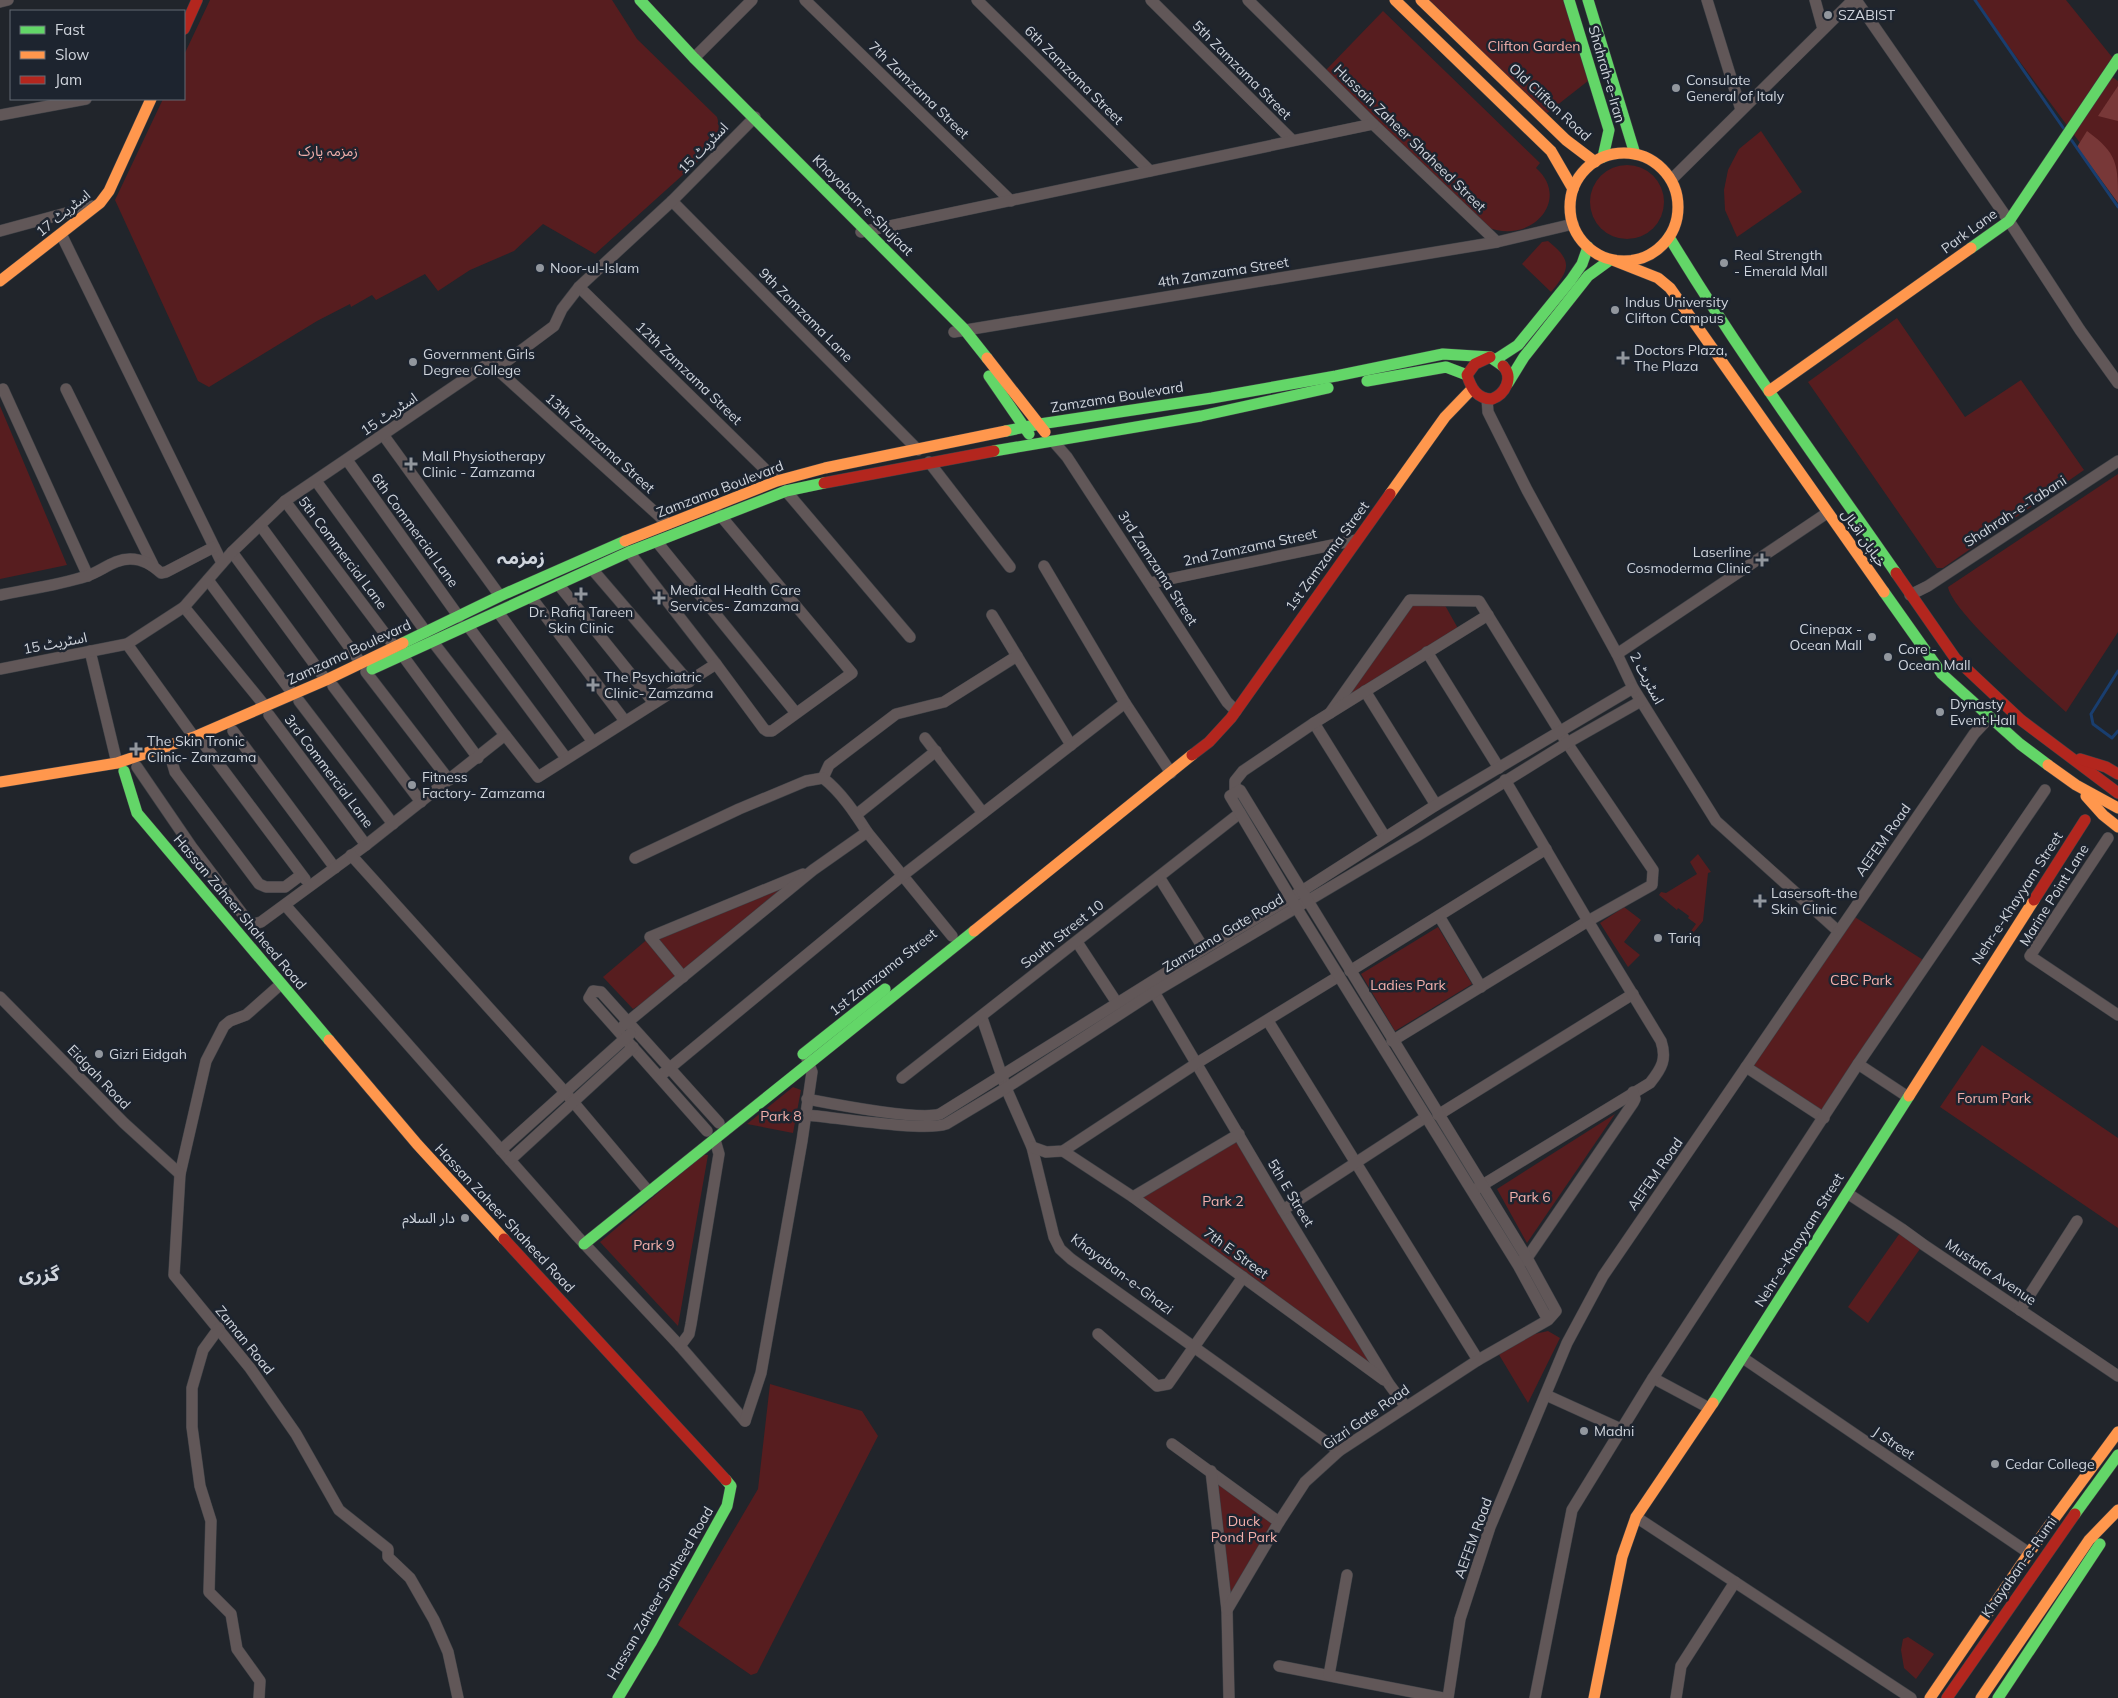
<svg xmlns="http://www.w3.org/2000/svg" width="2118" height="1698" viewBox="0 0 2118 1698" font-family="Mulish,'Noto Sans Arabic',sans-serif">
	<style>
		.green { fill: #571d1f }
		.forest { fill: #783838 }
		.lines { fill: none; stroke-linecap: round; stroke-linejoin: round }
		.stream { stroke: #193e6f; stroke-width: 3 }
		.street-casing { stroke: #3e4146; stroke-width: 12 }
		.fast-casing { stroke: #3e4146; stroke-width: 12 }
		.slow-casing { stroke: #3e4146; stroke-width: 12 }
		.jam-casing { stroke: #3e4146; stroke-width: 12 }
		.street { stroke: #615758; stroke-width: 11 }
		.fast { stroke: #63d668; stroke-width: 11 }
		.slow { stroke: #ff974d; stroke-width: 11 }
		.jam { stroke: #b3261e; stroke-width: 11 }
		.poi-dot { fill: #92979e; stroke: #1d242f; stroke-width: 2 }
		.labels { text-anchor: middle; dominant-baseline: central; stroke-width: 5; stroke-linejoin: round; paint-order: stroke }
		.poi-label { font-size: 14px; fill: #cfd4dc; stroke: #1d242f; text-anchor: start }
		.park-label { font-size: 14px; fill: #f2afab; stroke: #1d242f }
		.street-label { font-size: 14px; fill: #cfd4dc; stroke: #1d242f }
		.district-label { font-size: 19px; font-weight: bold; fill: #cfd4dc; stroke: #1d242f }
	</style>
	<rect width="100%" height="100%" fill="#21252b"/>
	<g class="green">
		<path d="M210,0H612L637,39L717,117C720,127 719,135 716,145L595,254L543,224L514,251L470,270L438,291L425,274L376,300L372,295L351,307L350,304L317,321L209,387L198,381L115,200L163,99H184V55Z"/>
		<path d="M1421,0H1568L1593,77L1542,117Z"/>
		<path d="M1974,0H2066L2116,62L2108,74L2118,81V194Z"/>
		<path d="M1383,11L1540,163L1536,168C1573,201 1528,247 1485,226L1326,70Z"/>
		<path d="M1761,131L1802,192L1737,237L1725,210L1724,190L1728,170L1739,149Z"/>
		<circle cx="1627" cy="202" r="37"/>
		<path d="M1548,241C1573,261 1570,269 1551,292L1522,264L1542,242Z"/>
		<path d="M1897,318L1965,417L2021,380L2084,470L1943,568H1937L1808,382Z"/>
		<path d="M0,406L67,565L0,579Z"/>
		<path d="M2118,474V632L2066,712C2043,691 1952,612 1948,587Z"/>
		<path d="M1410,600H1442L1460,632L1330,713Z"/>
		<path d="M1698,854L1711,872L1708,873L1703,921L1693,933L1691,931L1696,924L1688,918L1689,916L1678,908L1677,910L1659,895L1661,892L1666,893L1697,874L1690,862Z"/>
		<path d="M813,870L683,977L633,1009L603,977L650,937Z"/>
		<path d="M1624,907L1641,920L1624,942L1640,955L1628,967L1600,923Z"/>
		<path d="M1850,914L1928,963L1824,1118L1746,1067Z"/>
		<path d="M1438,927L1472,984L1395,1031L1361,974Z"/>
		<path d="M1982,1045L2118,1138V1228L1940,1107Z"/>
		<path d="M793,1087L801,1090L793,1133L747,1124Z"/>
		<path d="M1615,1114L1527,1243L1497,1189Z"/>
		<path d="M1239,1134L1389,1384L1133,1197Z"/>
		<path d="M703,1155H708L678,1326L600,1242Z"/>
		<path d="M1902,1230L1922,1246L1868,1323L1848,1307Z"/>
		<path d="M1548,1331L1560,1338L1528,1403L1498,1353L1526,1336Z"/>
		<path d="M770,1384L862,1411L878,1436L757,1673L751,1675L678,1625L758,1489Z"/>
		<path d="M1211,1471L1279,1522L1227,1610Z"/>
		<path d="M1908,1637L1934,1654L1916,1679L1904,1668L1901,1650L1903,1639Z"/>
	</g>
	<g class="forest">
		<path d="M2118,86V121L2098,116Z"/>
		<path d="M2087,131C2118,154 2118,164 2118,203L2077,147Z"/>
	</g>
	<g class="lines">
		<g class="stream">
			<path d="M1975,0L2064,129"/>
			<path d="M2070,138L2118,207"/>
			<path d="M2118,671L2091,714L2093,724L2112,738L2118,731"/>
		</g>
		<g class="street-casing">
			<g id="street">
				<path d="M805,0L1011,201"/>
				<path d="M977,0L1150,171"/>
				<path d="M1151,0L1292,140"/>
				<path d="M1248,0L1373,124L1497,242L1573,224"/>
				<path d="M1707,0L1741,110"/>
				<path d="M1815,0L1823,29"/>
				<path d="M1856,0L2009,221L2080,330L2118,383"/>
				<path d="M0,2L8,0"/>
				<path d="M694,58L752,0"/>
				<path d="M0,115L86,99"/>
				<path d="M1671,180L1853,0"/>
				<path d="M672,201L918,450"/>
				<path d="M0,231L92,206"/>
				<path d="M861,232L1373,124"/>
				<path d="M61,234L222,563"/>
				<path d="M579,287L777,481"/>
				<path d="M954,332L1497,242"/>
				<path d="M491,364L668,524"/>
				<path d="M3,389L88,576"/>
				<path d="M66,389L153,565"/>
				<path d="M1487,399L1488,412L1527,490L1617,654L1633,688L1716,821L1838,931"/>
				<path d="M384,436L500,596"/>
				<path d="M1053,441L1067,457L1227,702L1236,711"/>
				<path d="M347,460L459,617"/>
				<path d="M929,462L1010,567"/>
				<path d="M316,481L426,632"/>
				<path d="M786,491L910,637"/>
				<path d="M285,501L395,647"/>
				<path d="M260,525L361,663"/>
				<path d="M657,542L796,713"/>
				<path d="M232,552L326,680"/>
				<path d="M629,552L716,664"/>
				<path d="M1044,566L1125,703L1171,773"/>
				<path d="M592,569L689,682"/>
				<path d="M208,580L293,694"/>
				<path d="M1150,583L1356,540"/>
				<path d="M558,584L654,703"/>
				<path d="M0,595C29,589 59,585 87,576C102,571 114,559 130,559C143,559 152,565 161,573L166,572L214,547"/>
				<path d="M1910,595L1928,586L2118,461"/>
				<path d="M531,597L625,721"/>
				<path d="M184,607L265,706"/>
				<path d="M498,612L593,742"/>
				<path d="M992,615L1071,745"/>
				<path d="M468,626L566,758"/>
				<path d="M433,642L505,735"/>
				<path d="M127,644L194,737"/>
				<path d="M90,651L117,763"/>
				<path d="M1427,652L1499,768"/>
				<path d="M1617,654L1827,513"/>
				<path d="M403,656L478,758"/>
				<path d="M0,669L127,644L184,607L232,552L285,501L484,366L507,361L554,326L562,309L579,287L672,201L755,117"/>
				<path d="M366,672L449,780"/>
				<path d="M333,686L421,802"/>
				<path d="M1365,691L1436,805"/>
				<path d="M299,701L393,824"/>
				<path d="M1330,713L1410,600L1479,601L1567,743L1653,870L1652,885L1588,921L1392,1041"/>
				<path d="M269,715L366,845"/>
				<path d="M1314,723L1385,837"/>
				<path d="M233,731L335,868"/>
				<path d="M925,738L983,813"/>
				<path d="M203,743L305,879"/>
				<path d="M170,755L175,772L259,884L266,887H285L301,875"/>
				<path d="M137,767L191,846L247,920L254,924L261,922L366,845L505,735L538,777L716,664L764,729L767,731H772L852,673L720,515"/>
				<path d="M823,778L829,765L896,714L944,702L1017,656"/>
				<path d="M1235,792V781L1243,771L1314,723L1488,615"/>
				<path d="M856,815L936,751"/>
				<path d="M2108,838L2030,956L2118,1015"/>
				<path d="M351,855L564,1091L649,1192"/>
				<path d="M635,858L739,809L806,781L823,778C841,792 855,813 867,832L952,936"/>
				<path d="M1159,877L1204,949"/>
				<path d="M285,905L577,1236L680,1346L745,1421"/>
				<path d="M1439,916L1481,987"/>
				<path d="M1077,942L1117,1003"/>
				<path d="M1350,971L1546,849"/>
				<path d="M683,977L650,937L803,874"/>
				<path d="M281,984L246,1015L230,1021L224,1026L206,1061L180,1174L174,1275L250,1368L296,1434L339,1510L388,1549V1557L410,1578L434,1620L448,1652L458,1698"/>
				<path d="M1154,992L1283,1210L1389,1384L1406,1407"/>
				<path d="M0,997L124,1123L180,1174"/>
				<path d="M982,1018L1006,1088L1032,1147L1054,1237L1060,1249L1071,1259L1339,1451"/>
				<path d="M1268,1021L1478,1360"/>
				<path d="M624,1025L813,870L867,832"/>
				<path d="M1858,1064L1908,1097"/>
				<path d="M1746,1067L1824,1118"/>
				<path d="M660,1076L902,876L1125,703"/>
				<path d="M902,1078L1240,813"/>
				<path d="M807,1099C833,1104 920,1121 940,1114L1204,949L1291,898L1436,805L1633,688"/>
				<path d="M806,1115C832,1117 926,1132 946,1124L1006,1088L1154,992L1417,836L1567,743L1641,701"/>
				<path d="M1438,1115L1633,994"/>
				<path d="M707,1131L589,998L593,991L601,992L719,1123"/>
				<path d="M1032,1147L1046,1152L1063,1151L1197,1063L1339,976"/>
				<path d="M501,1150L630,1034"/>
				<path d="M1063,1151L1133,1197L1384,1380"/>
				<path d="M510,1160L633,1047"/>
				<path d="M1476,1189L1650,1083C1662,1068 1667,1059 1661,1041L1588,921L1505,780"/>
				<path d="M1847,1193L1902,1229L1924,1245L2118,1376"/>
				<path d="M1133,1197L1239,1134"/>
				<path d="M1283,1210L1426,1117"/>
				<path d="M1522,1261L1527,1258L1633,1103L1635,1099L1633,1092"/>
				<path d="M2020,1310L2077,1221"/>
				<path d="M219,1328L203,1350L192,1388V1427L200,1486L211,1521L209,1592L231,1614L237,1649L260,1681L259,1698"/>
				<path d="M1098,1334L1157,1386L1168,1384L1243,1277"/>
				<path d="M680,1346L689,1334L691,1324L719,1154L715,1140"/>
				<path d="M1743,1358L2029,1553"/>
				<path d="M1653,1378L1709,1408"/>
				<path d="M1546,1395L1621,1429"/>
				<path d="M745,1421L761,1373L802,1141L812,1072L807,1059"/>
				<path d="M1172,1444L1279,1522"/>
				<path d="M1211,1471L1227,1610L1229,1698"/>
				<path d="M1636,1517L1911,1698"/>
				<path d="M1227,1610L1279,1522L1305,1482L1339,1451L1478,1360L1548,1320L1556,1311L1527,1258L1240,790L1230,796L1296,907L1518,1265L1548,1320"/>
				<path d="M1279,1666L1443,1698"/>
				<path d="M1329,1675L1347,1575"/>
				<path d="M1448,1698L1460,1619L1490,1527L1567,1343L1603,1276L1974,734L1989,718"/>
				<path d="M1535,1698L1572,1510L1653,1378L1858,1064L2045,790"/>
				<path d="M1676,1698L1681,1666L1735,1582"/>
			</g>
		</g>
		<g class="fast-casing">
			<g id="fast">
				<path d="M640,0L694,58L964,329L987,358"/>
				<path d="M1569,0L1609,130L1603,157"/>
				<path d="M1588,0L1635,154"/>
				<path d="M1669,237C1739,353 1819,462 1896,573"/>
				<path d="M1971,248L2009,221L2118,59"/>
				<path d="M1495,360L1518,345L1571,280L1582,264L1588,247"/>
				<path d="M989,376L1029,434"/>
				<path d="M1367,381L1446,367L1467,375"/>
				<path d="M1508,383L1524,357L1588,276L1610,260"/>
				<path d="M1006,431L1040,424L1212,398L1336,376L1443,354L1490,357L1503,366"/>
				<path d="M994,451L1201,416L1328,388"/>
				<path d="M1884,592L1942,674L2020,744L2048,765"/>
				<path d="M403,643L500,596L625,541"/>
				<path d="M372,669L629,552L786,491L824,483"/>
				<path d="M124,771L137,813L329,1040"/>
				<path d="M803,1054L885,989"/>
				<path d="M584,1244L974,931"/>
				<path d="M1713,1403L1909,1096"/>
				<path d="M2075,1514L2118,1455"/>
				<path d="M618,1698L651,1643L727,1506L731,1486L726,1480"/>
				<path d="M1998,1698L2100,1544"/>
			</g>
		</g>
		<g class="slow-casing">
			<g id="slow">
				<path d="M1395,0L1551,151L1573,189"/>
				<path d="M1421,0L1566,140L1595,162"/>
				<circle cx="1624" cy="207" r="54"/>
				<path d="M1615,261L1658,278L1670,288L1884,592"/>
				<path d="M0,281L100,203L109,191L151,99"/>
				<path d="M987,358L1045,432"/>
				<path d="M1769,391L1971,248"/>
				<path d="M1390,494L1445,417L1471,390"/>
				<path d="M625,541L777,481L825,468L1006,431"/>
				<path d="M2048,765L2076,785L2118,808"/>
				<path d="M0,782L117,763L194,737L326,680L403,643"/>
				<path d="M2086,796L2103,815L2118,827"/>
				<path d="M974,931L1192,755"/>
				<path d="M329,1040L417,1144L504,1239"/>
				<path d="M1909,1096L2034,900"/>
				<path d="M1594,1698L1622,1557L1636,1517L1713,1403"/>
				<path d="M1930,1698L2029,1553L2118,1432"/>
				<path d="M1981,1698L2089,1540L2118,1510"/>
			</g>
		</g>
		<g class="jam-casing">
			<g id="jam">
				<path d="M184,29L197,0"/>
				<path d="M1490,357L1475,364L1467,375C1471,388 1477,399 1492,399C1505,394 1514,378 1503,366"/>
				<path d="M824,483L994,451"/>
				<path d="M1896,573L1955,658L2021,720L2118,793"/>
				<path d="M1192,755L1209,742L1231,718L1390,494"/>
				<path d="M2080,759L2106,767L2118,774"/>
				<path d="M2034,900L2085,820"/>
				<path d="M504,1239L726,1480"/>
				<path d="M1947,1698L2075,1514"/>
			</g>
		</g>
		<use href="#street" class="street"/>
		<use href="#fast" class="fast"/>
		<use href="#slow" class="slow"/>
		<use href="#jam" class="jam"/>
	</g>
	<g class="poi-dot">
		<circle cx="1828" cy="15" r="5"/>
		<circle cx="1676" cy="88" r="5"/>
		<circle cx="1724" cy="263" r="5"/>
		<circle cx="540" cy="268" r="5"/>
		<circle cx="1615" cy="310" r="5"/>
		<path d="M1620.5 350.5h5v5h5v5h-5v5h-5v-5h-5v-5h5z"/>
		<circle cx="413" cy="362" r="5"/>
		<path d="M408.5 456.5h5v5h5v5h-5v5h-5v-5h-5v-5h5z"/>
		<path d="M1759.5 552.5h5v5h5v5h-5v5h-5v-5h-5v-5h5z"/>
		<path d="M578.5 586.5h5v5h5v5h-5v5h-5v-5h-5v-5h5z"/>
		<path d="M656.5 590.5h5v5h5v5h-5v5h-5v-5h-5v-5h5z"/>
		<circle cx="1872" cy="637" r="5"/>
		<circle cx="1888" cy="657" r="5"/>
		<path d="M590.5 677.5h5v5h5v5h-5v5h-5v-5h-5v-5h5z"/>
		<circle cx="1940" cy="712" r="5"/>
		<path d="M133.5 741.5h5v5h5v5h-5v5h-5v-5h-5v-5h5z"/>
		<circle cx="412" cy="785" r="5"/>
		<path d="M1757.5 893.5h5v5h5v5h-5v5h-5v-5h-5v-5h5z"/>
		<circle cx="1658" cy="938" r="5"/>
		<circle cx="99" cy="1054" r="5"/>
		<circle cx="465" cy="1218" r="5"/>
		<circle cx="1584" cy="1431" r="5"/>
		<circle cx="1995" cy="1464" r="5"/>
	</g>
	<g class="labels">
		<g class="poi-label">
			<text x="1838" y="15">SZABIST</text>
			<text x="1686" y="80">Consulate<tspan x="1686" dy="16">General of Italy</tspan></text>
			<text x="1734" y="255">Real Strength<tspan x="1734" dy="16">- Emerald Mall</tspan></text>
			<text x="550" y="268">Noor-ul-Islam</text>
			<text x="1625" y="302">Indus University<tspan x="1625" dy="16">Clifton Campus</tspan></text>
			<text x="1634" y="350">Doctors Plaza,<tspan x="1634" dy="16">The Plaza</tspan></text>
			<text x="423" y="354">Government Girls<tspan x="423" dy="16">Degree College</tspan></text>
			<text x="422" y="456">Mall Physiotherapy<tspan x="422" dy="16">Clinic - Zamzama</tspan></text>
			<text x="1751" y="552" text-anchor="end">Laserline<tspan x="1751" dy="16">Cosmoderma Clinic</tspan></text>
			<text x="670" y="590">Medical Health Care<tspan x="670" dy="16">Services- Zamzama</tspan></text>
			<text x="581" y="612" text-anchor="middle">Dr. Rafiq Tareen<tspan x="581" dy="16">Skin Clinic</tspan></text>
			<text x="1862" y="629" text-anchor="end">Cinepax -<tspan x="1862" dy="16">Ocean Mall</tspan></text>
			<text x="1898" y="649">Core -<tspan x="1898" dy="16">Ocean Mall</tspan></text>
			<text x="604" y="677">The Psychiatric<tspan x="604" dy="16">Clinic- Zamzama</tspan></text>
			<text x="1950" y="704">Dynasty<tspan x="1950" dy="16">Event Hall</tspan></text>
			<text x="147" y="741">The Skin Tronic<tspan x="147" dy="16">Clinic- Zamzama</tspan></text>
			<text x="422" y="777">Fitness<tspan x="422" dy="16">Factory- Zamzama</tspan></text>
			<text x="1771" y="893">Lasersoft-the<tspan x="1771" dy="16">Skin Clinic</tspan></text>
			<text x="1668" y="938">Tariq</text>
			<text x="109" y="1054">Gizri Eidgah</text>
			<text x="455" y="1218" text-anchor="end">دار السلام</text>
			<text x="1594" y="1431">Madni</text>
			<text x="2005" y="1464">Cedar College</text>
		</g>
		<g class="park-label">
			<text x="1534" y="46">Clifton Garden</text>
			<text x="328" y="151">زمزمہ پارک</text>
			<text x="1861" y="980">CBC Park</text>
			<text x="1408" y="985">Ladies Park</text>
			<text x="1994" y="1098">Forum Park</text>
			<text x="781" y="1116">Park 8</text>
			<text x="1530" y="1197">Park 6</text>
			<text x="1223" y="1201">Park 2</text>
			<text x="654" y="1245">Park 9</text>
			<text x="1244" y="1521">Duck<tspan x="1244" dy="16">Pond Park</tspan></text>
		</g>
		<g class="street-label">
			<text transform="translate(1242 70) rotate(45)">5th Zamzama Street</text>
			<text transform="translate(1607 74) rotate(74)">Shahrah-e-Iran</text>
			<text transform="translate(1074 75) rotate(45)">6th Zamzama Street</text>
			<text transform="translate(919 90) rotate(44)">7th Zamzama Street</text>
			<text transform="translate(1550 102) rotate(43)">Old Clifton Road</text>
			<text transform="translate(1410 138) rotate(44)">Hussain Zaheer Shaheed Street</text>
			<text transform="translate(703 148) rotate(-46)">اسٹریٹ 15</text>
			<text transform="translate(863 205) rotate(45)">Khayaban-e-Shujaat</text>
			<text transform="translate(63 213) rotate(-39)">اسٹریٹ 17</text>
			<text transform="translate(1969 231) rotate(-36)">Park Lane</text>
			<text transform="translate(1223 272) rotate(-9)">4th Zamzama Street</text>
			<text transform="translate(806 315) rotate(45)">9th Zamzama Lane</text>
			<text transform="translate(689 373) rotate(44)">12th Zamzama Street</text>
			<text transform="translate(1117 397) rotate(-9)">Zamzama Boulevard</text>
			<text transform="translate(389 414) rotate(-34)">اسٹریٹ 15</text>
			<text transform="translate(600 443) rotate(42)">13th Zamzama Street</text>
			<text transform="translate(720 489) rotate(-21)">Zamzama Boulevard</text>
			<text transform="translate(2015 511) rotate(-33)">Shahrah-e-Tabani</text>
			<text transform="translate(415 530) rotate(54)">6th Commercial Lane</text>
			<text transform="translate(1864 538) rotate(55)">خیابان اقبال</text>
			<text transform="translate(1250 547) rotate(-12)">2nd Zamzama Street</text>
			<text transform="translate(343 553) rotate(53)">5th Commercial Lane</text>
			<text transform="translate(1327 556) rotate(-54)">1st Zamzama Street</text>
			<text transform="translate(1158 568) rotate(57)">3rd Zamzama Street</text>
			<text transform="translate(55 643) rotate(-11)">اسٹریٹ 15</text>
			<text transform="translate(349 652) rotate(-25)">Zamzama Boulevard</text>
			<text transform="translate(1647 678) rotate(62)">اسٹریٹ 2</text>
			<text transform="translate(329 771) rotate(53)">3rd Commercial Lane</text>
			<text transform="translate(1883 840) rotate(-55)">AEFEM Road</text>
			<text transform="translate(2054 895) rotate(-58)">Marine Point Lane</text>
			<text transform="translate(2017 898) rotate(-57)">Nehr-e-Khayyam Street</text>
			<text transform="translate(240 912) rotate(50)">Hassan Zaheer Shaheed Road</text>
			<text transform="translate(1223 933) rotate(-31)">Zamzama Gate Road</text>
			<text transform="translate(1062 934) rotate(-38)">South Street 10</text>
			<text transform="translate(883 972) rotate(-38)">1st Zamzama Street</text>
			<text transform="translate(99 1077) rotate(46)">Eidgah Road</text>
			<text transform="translate(1655 1174) rotate(-55)">AEFEM Road</text>
			<text transform="translate(1291 1193) rotate(59)">5th E Street</text>
			<text transform="translate(505 1218) rotate(47)">Hassan Zaheer Shaheed Road</text>
			<text transform="translate(1799 1240) rotate(-58)">Nehr-e-Khayyam Street</text>
			<text transform="translate(1236 1253) rotate(36)">7th E Street</text>
			<text transform="translate(1991 1272) rotate(34)">Mustafa Avenue</text>
			<text transform="translate(1122 1274) rotate(37)">Khayaban-e-Ghazi</text>
			<text transform="translate(245 1340) rotate(51)">Zaman Road</text>
			<text transform="translate(1366 1417) rotate(-35)">Gizri Gate Road</text>
			<text transform="translate(1894 1443) rotate(34)">J Street</text>
			<text transform="translate(1473 1538) rotate(-70)">AEFEM Road</text>
			<text transform="translate(2019 1567) rotate(-55)">Khayaban-e-Rumi</text>
			<text transform="translate(660 1593) rotate(-60)">Hassan Zaheer Shaheed Road</text>
		</g>
		<g class="district-label">
			<text x="521" y="557">زمزمہ</text>
			<text x="39" y="1274">گزری</text>
		</g>
	</g>
	<rect x="10" y="10" width="175" height="90" fill="#1d242f" stroke="#646a74"/>
	<rect x="20" y="26" width="25" height="8" fill="#63d668" stroke="#646a74"/>
	<text x="55" y="35" font-size="15" fill="#cfd4dc">Fast</text>
	<rect x="20" y="51" width="25" height="8" fill="#ff974d" stroke="#646a74"/>
	<text x="55" y="60" font-size="15" fill="#cfd4dc">Slow</text>
	<rect x="20" y="76" width="25" height="8" fill="#b3261e" stroke="#646a74"/>
	<text x="55" y="85" font-size="15" fill="#cfd4dc">Jam</text>
</svg>
